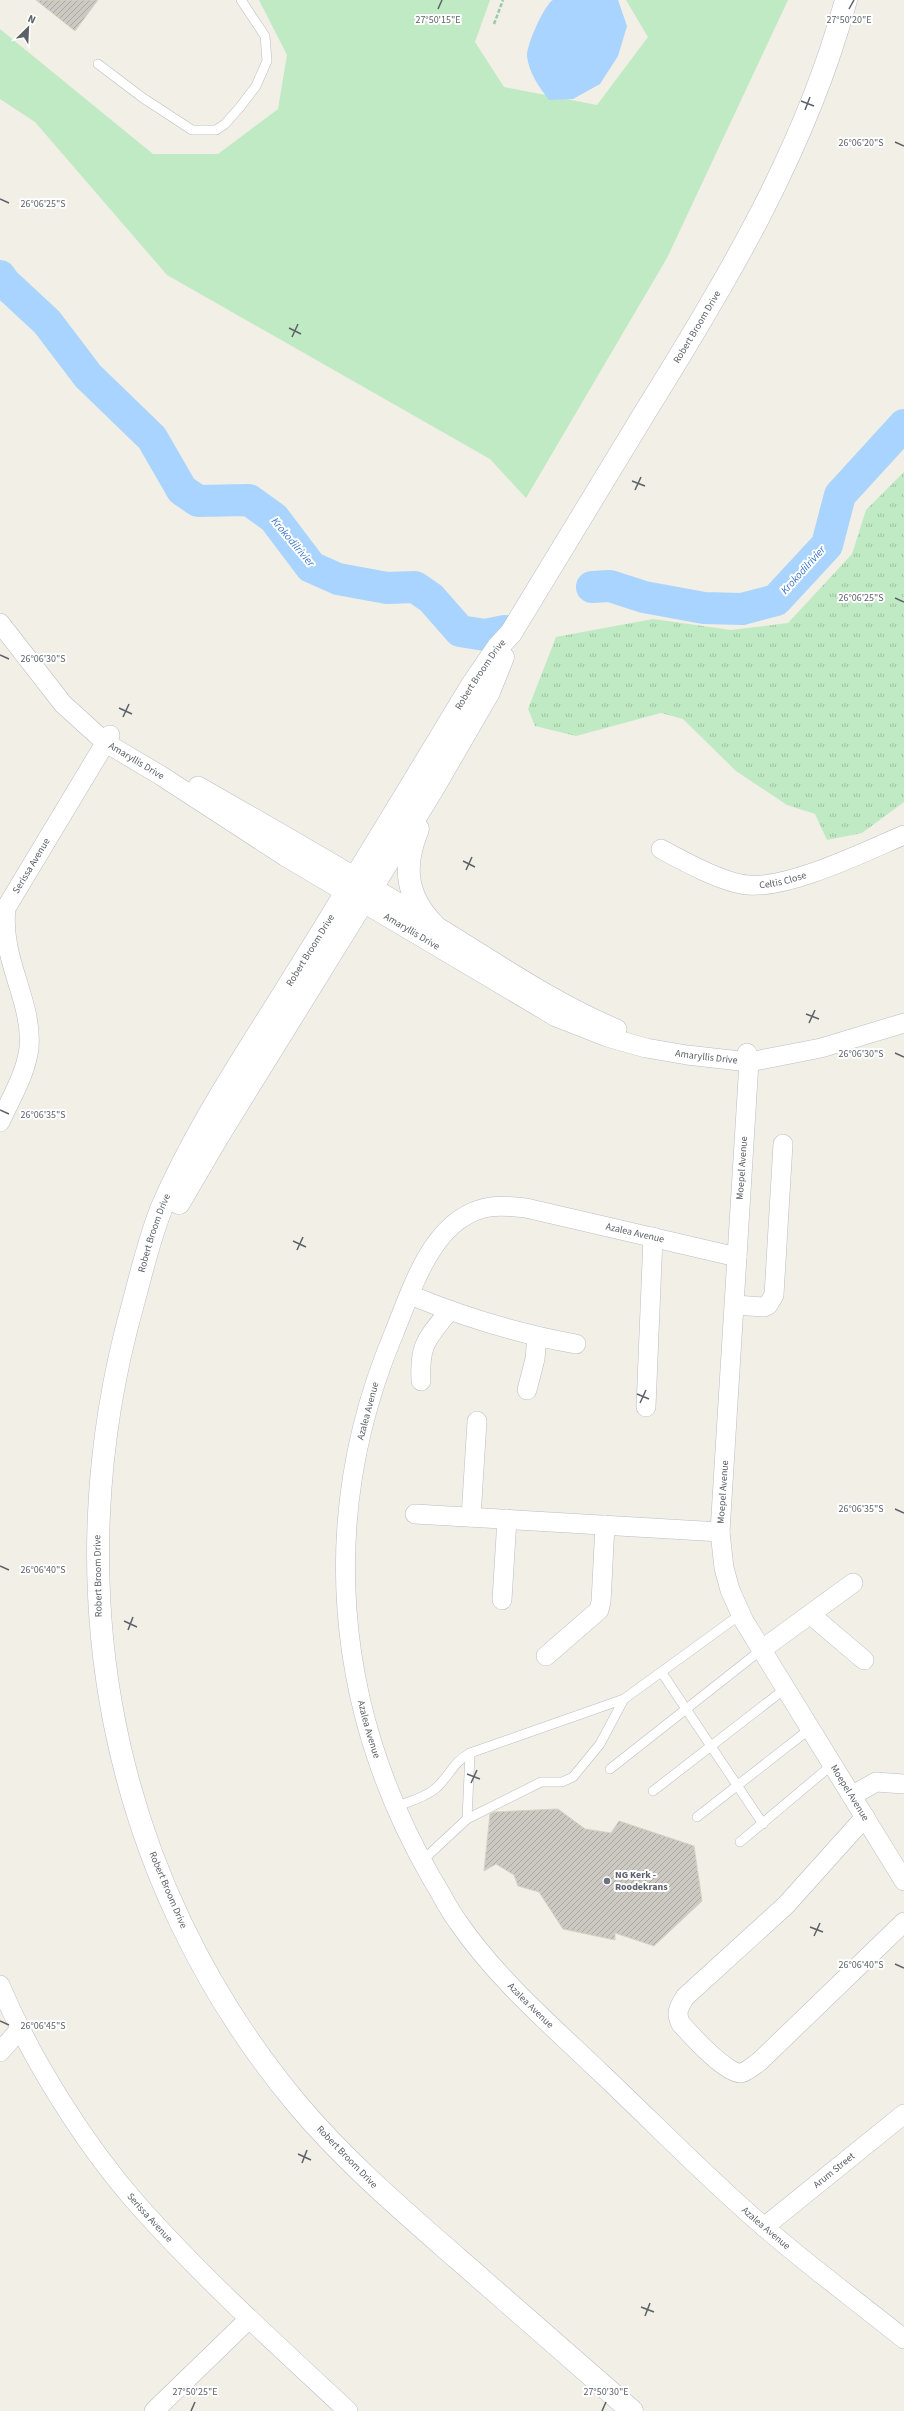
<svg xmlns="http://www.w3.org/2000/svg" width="904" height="2411" viewBox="0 0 904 2411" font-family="'Source Sans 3',sans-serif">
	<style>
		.grass { fill: #c0eac3 }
		.park { fill: url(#park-tufts) }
		.water { fill: #a8d4ff }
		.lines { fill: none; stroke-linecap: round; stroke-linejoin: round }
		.river { stroke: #a8d4ff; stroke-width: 32 }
		.building { fill: url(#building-hatch); stroke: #d6d2c3 }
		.lane-casing { stroke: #babdc2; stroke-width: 10 }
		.street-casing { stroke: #babdc2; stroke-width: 20 }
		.secondary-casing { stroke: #bbbec5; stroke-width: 23 }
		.path { stroke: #97caa9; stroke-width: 2.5; stroke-dasharray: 4 2; stroke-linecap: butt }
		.lane { stroke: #fff; stroke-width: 9 }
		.street { stroke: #fff; stroke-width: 19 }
		.secondary { stroke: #fff; stroke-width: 22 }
		.ticks { fill: none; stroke: #5d6168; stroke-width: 1.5 }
		.worship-dot { fill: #6b7280; stroke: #fff; stroke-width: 1.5 }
		.labels { text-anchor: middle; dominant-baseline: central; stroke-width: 4; stroke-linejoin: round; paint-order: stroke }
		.street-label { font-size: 10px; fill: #5d6168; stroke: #fff }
		.worship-label { font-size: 10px; font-weight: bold; fill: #5b616d; stroke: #fff; text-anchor: start }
		.water-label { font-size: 11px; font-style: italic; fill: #3c77c6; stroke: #fff }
		.ticks-label { font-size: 10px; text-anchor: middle; fill: #5d6168; stroke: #fff; stroke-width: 4; stroke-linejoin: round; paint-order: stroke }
	</style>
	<defs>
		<pattern id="park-tufts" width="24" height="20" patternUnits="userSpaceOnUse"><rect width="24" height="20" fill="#c0eac3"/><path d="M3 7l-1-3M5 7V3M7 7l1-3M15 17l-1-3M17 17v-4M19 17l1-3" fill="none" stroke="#9fc1a2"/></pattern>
		<pattern id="building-hatch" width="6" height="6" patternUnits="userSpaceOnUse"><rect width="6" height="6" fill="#ccc9c3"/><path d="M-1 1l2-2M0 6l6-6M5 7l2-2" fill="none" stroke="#a9a7a2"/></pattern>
	</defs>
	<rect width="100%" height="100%" fill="#f1efe6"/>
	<path class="grass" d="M259,0H490L475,42L504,87L597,105L648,37L626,0H788L667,258L526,498L490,459L167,275L35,122L0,99V29L153,154H218L278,109L287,55Z"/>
	<path class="park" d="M904,472V802L862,833L827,840L815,814L787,805L736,771L683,719L661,713L576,736L535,726L528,709L556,637L653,619L731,630L788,623L852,554L866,510Z"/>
	<path class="water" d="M553,0H618L627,26L618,56L600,84L573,99L549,100C539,87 529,73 527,56C526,46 544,5 553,0Z"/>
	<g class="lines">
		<g class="river">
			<path d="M0,276L5,283L47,322L88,376L152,438L182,490L198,501L249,500L274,518L311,567L338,579L387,588L415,587L431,598L460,631L485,635L505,631"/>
			<path d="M592,587L610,586L644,597L704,608L742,609L776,600L827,545L840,495L904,425"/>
		</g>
	</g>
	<g class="building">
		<path d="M36,0H98L75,31Z"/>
		<path d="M558,1809L585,1829L611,1833L619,1821L694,1846L702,1901L654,1946L615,1933V1940L563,1929L539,1892L518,1886L514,1875L496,1864L484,1871L490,1814L494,1812Z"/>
	</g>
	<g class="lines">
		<g class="lane-casing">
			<g id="lane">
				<path d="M98,64L143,98L192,130H216L225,124L240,107L256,86L267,61L265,36L241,0"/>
				<path d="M662,1673L763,1824"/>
				<path d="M610,1769L761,1650"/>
				<path d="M653,1791L786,1688"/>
				<path d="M395,1807C408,1802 424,1798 435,1789C450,1776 452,1763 470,1753L624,1699L741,1614"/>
				<path d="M697,1817L811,1728"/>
				<path d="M467,1819L470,1753"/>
				<path d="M740,1842L833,1764"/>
				<path d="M422,1861L467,1819L541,1782H562L573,1777L600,1744L624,1699"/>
			</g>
		</g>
		<g class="street-casing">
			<g id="street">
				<path id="s1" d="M0,623L63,704L106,743L160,775L286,857L556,1017L607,1037L646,1048L687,1055L749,1062L821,1048L904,1023"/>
				<path d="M198,786C277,831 356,876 433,924C493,960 552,1002 617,1029"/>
				<path id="s2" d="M661,849C683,861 723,883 748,885C789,889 864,852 904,835"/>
				<path id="s3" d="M747,1053L749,1062L720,1532L724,1568L730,1590L744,1621L904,1881"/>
				<path id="s4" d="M0,1122C10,1100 26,1074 29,1048C33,1000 0,960 6,908L110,735"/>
				<path id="s5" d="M737,1257L526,1208C514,1207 502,1205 490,1207C433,1216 413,1287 394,1333C317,1516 333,1707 432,1879C441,1893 448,1909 458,1922C497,1979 552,2026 601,2073C655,2124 707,2178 763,2226C809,2266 857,2301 904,2339"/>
				<path d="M410,1295C464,1317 518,1334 576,1344"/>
				<path d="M735,1305L764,1307L768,1305L774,1295L783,1144"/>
				<path d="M421,1381C419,1344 427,1339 449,1311"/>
				<path d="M527,1390L535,1359L537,1337"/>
				<path d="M646,1407L653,1237"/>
				<path d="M415,1514L720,1532"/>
				<path d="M471,1517L477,1421"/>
				<path d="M502,1600L507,1519"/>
				<path d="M811,1615L864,1660"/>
				<path d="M761,1650L853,1583"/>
				<path d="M546,1656L599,1610L601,1602L605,1525"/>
				<path d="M853,1795L876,1782L904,1784"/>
				<path d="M865,1817L786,1905L685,1997C679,2007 675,2013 681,2024C691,2035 726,2074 741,2073C747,2072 754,2065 759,2062L904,1922"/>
				<path id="s6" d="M0,1985C31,2059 85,2145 138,2205C203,2278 276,2344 348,2411"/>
				<path d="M0,2052L21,2028"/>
				<path id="s7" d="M764,2227L904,2114"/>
				<path d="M154,2411L249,2319"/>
			</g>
		</g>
		<g class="secondary-casing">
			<g id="secondary">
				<path d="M418,829C403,865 405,895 433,924"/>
				<path d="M179,1203L217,1138L431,792L489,692L503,657"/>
				<path id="s8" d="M632,2411C574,2360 516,2309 457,2258C401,2209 345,2161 297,2104C109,1878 54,1585 133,1304C142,1271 149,1239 162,1207C195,1130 243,1059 287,988C350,887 411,786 472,685L498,647L511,633C555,560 599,487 644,414C725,284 806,149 846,0"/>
			</g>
		</g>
		<path class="path" d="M494,24L503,0"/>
		<use href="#lane" class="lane"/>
		<use href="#street" class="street"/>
		<use href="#secondary" class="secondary"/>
	</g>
	<path class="ticks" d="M438,9L442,0M849,9L854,0M801,101L814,106M805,110L810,97M895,142L904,146M0,199L9,203M289,328L301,334M292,337L298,324M632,481L645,486M635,490L641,477M895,598L904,602M0,655L9,659M119,708L132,714M123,717L129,704M463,861L475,867M466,870L472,857M806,1014L819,1019M809,1023L815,1010M895,1053L904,1057M0,1110L9,1114M293,1241L306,1247M297,1250L303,1237M637,1394L649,1399M640,1403L646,1390M895,1509L904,1513M0,1566L9,1570M124,1621L137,1627M128,1630L133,1617M467,1774L480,1779M471,1783L477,1770M810,1927L823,1932M814,1936L820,1923M895,1964L904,1968M0,2021L9,2025M298,2154L311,2160M302,2163L307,2150M641,2307L654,2312M645,2316L650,2303M191,2411L195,2402M602,2411L606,2402"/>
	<circle class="worship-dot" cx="607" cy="1881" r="4"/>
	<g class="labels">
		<g class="street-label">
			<text stroke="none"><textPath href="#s8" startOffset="2437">Robert Broom Drive</textPath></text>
			<text stroke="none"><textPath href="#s8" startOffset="2027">Robert Broom Drive</textPath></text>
			<text stroke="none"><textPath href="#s1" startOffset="196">Amaryllis Drive</textPath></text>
			<text stroke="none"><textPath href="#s4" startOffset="272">Serissa Avenue</textPath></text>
			<text stroke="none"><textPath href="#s2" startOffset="130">Celtis Close</textPath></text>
			<text stroke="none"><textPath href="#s1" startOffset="520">Amaryllis Drive</textPath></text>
			<text stroke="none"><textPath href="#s8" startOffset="1703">Robert Broom Drive</textPath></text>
			<text stroke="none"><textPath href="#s1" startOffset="844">Amaryllis Drive</textPath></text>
			<text transform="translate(742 1168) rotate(-86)">Moepel Avenue</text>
			<text stroke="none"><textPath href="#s8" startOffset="1379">Robert Broom Drive</textPath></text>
			<text transform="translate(635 1233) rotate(13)">Azalea Avenue</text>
			<text transform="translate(368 1411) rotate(-75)">Azalea Avenue</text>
			<text transform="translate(723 1492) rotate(-86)">Moepel Avenue</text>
			<text transform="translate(98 1576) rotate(-91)">Robert Broom Drive</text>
			<text stroke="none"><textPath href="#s5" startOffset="824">Azalea Avenue</textPath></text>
			<text stroke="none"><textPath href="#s3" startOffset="775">Moepel Avenue</textPath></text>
			<text transform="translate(168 1890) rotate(67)">Robert Broom Drive</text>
			<text stroke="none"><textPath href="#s5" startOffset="1148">Azalea Avenue</textPath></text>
			<text transform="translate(347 2157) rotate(46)">Robert Broom Drive</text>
			<text stroke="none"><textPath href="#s7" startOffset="90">Arum Street</textPath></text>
			<text stroke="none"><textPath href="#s6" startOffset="278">Serissa Avenue</textPath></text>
			<text stroke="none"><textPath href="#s5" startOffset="1472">Azalea Avenue</textPath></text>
		</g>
		<g class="worship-label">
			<text x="615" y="1875">NG Kerk -<tspan x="615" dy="12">Roodekrans</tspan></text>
		</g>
		<g class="water-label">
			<text transform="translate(293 542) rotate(50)">Krokodilrivier</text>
			<text transform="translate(803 570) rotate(-48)">Krokodilrivier</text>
		</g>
	</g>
	<g class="ticks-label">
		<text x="849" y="23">27°50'20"E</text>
		<text x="438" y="23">27°50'15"E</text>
		<text x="861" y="146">26°06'20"S</text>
		<text x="43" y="207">26°06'25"S</text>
		<text x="861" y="601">26°06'25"S</text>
		<text x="43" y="662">26°06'30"S</text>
		<text x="861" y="1057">26°06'30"S</text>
		<text x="43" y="1118">26°06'35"S</text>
		<text x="861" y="1512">26°06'35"S</text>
		<text x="43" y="1573">26°06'40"S</text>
		<text x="861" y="1968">26°06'40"S</text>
		<text x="43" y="2029">26°06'45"S</text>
		<text x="195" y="2395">27°50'25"E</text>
		<text x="606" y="2395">27°50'30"E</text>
	</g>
	<g transform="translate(28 28) rotate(24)" stroke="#ffffff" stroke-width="3" paint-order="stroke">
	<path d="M0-3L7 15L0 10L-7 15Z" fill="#5d6168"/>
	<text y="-6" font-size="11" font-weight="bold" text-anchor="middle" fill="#5d6168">N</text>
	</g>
</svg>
